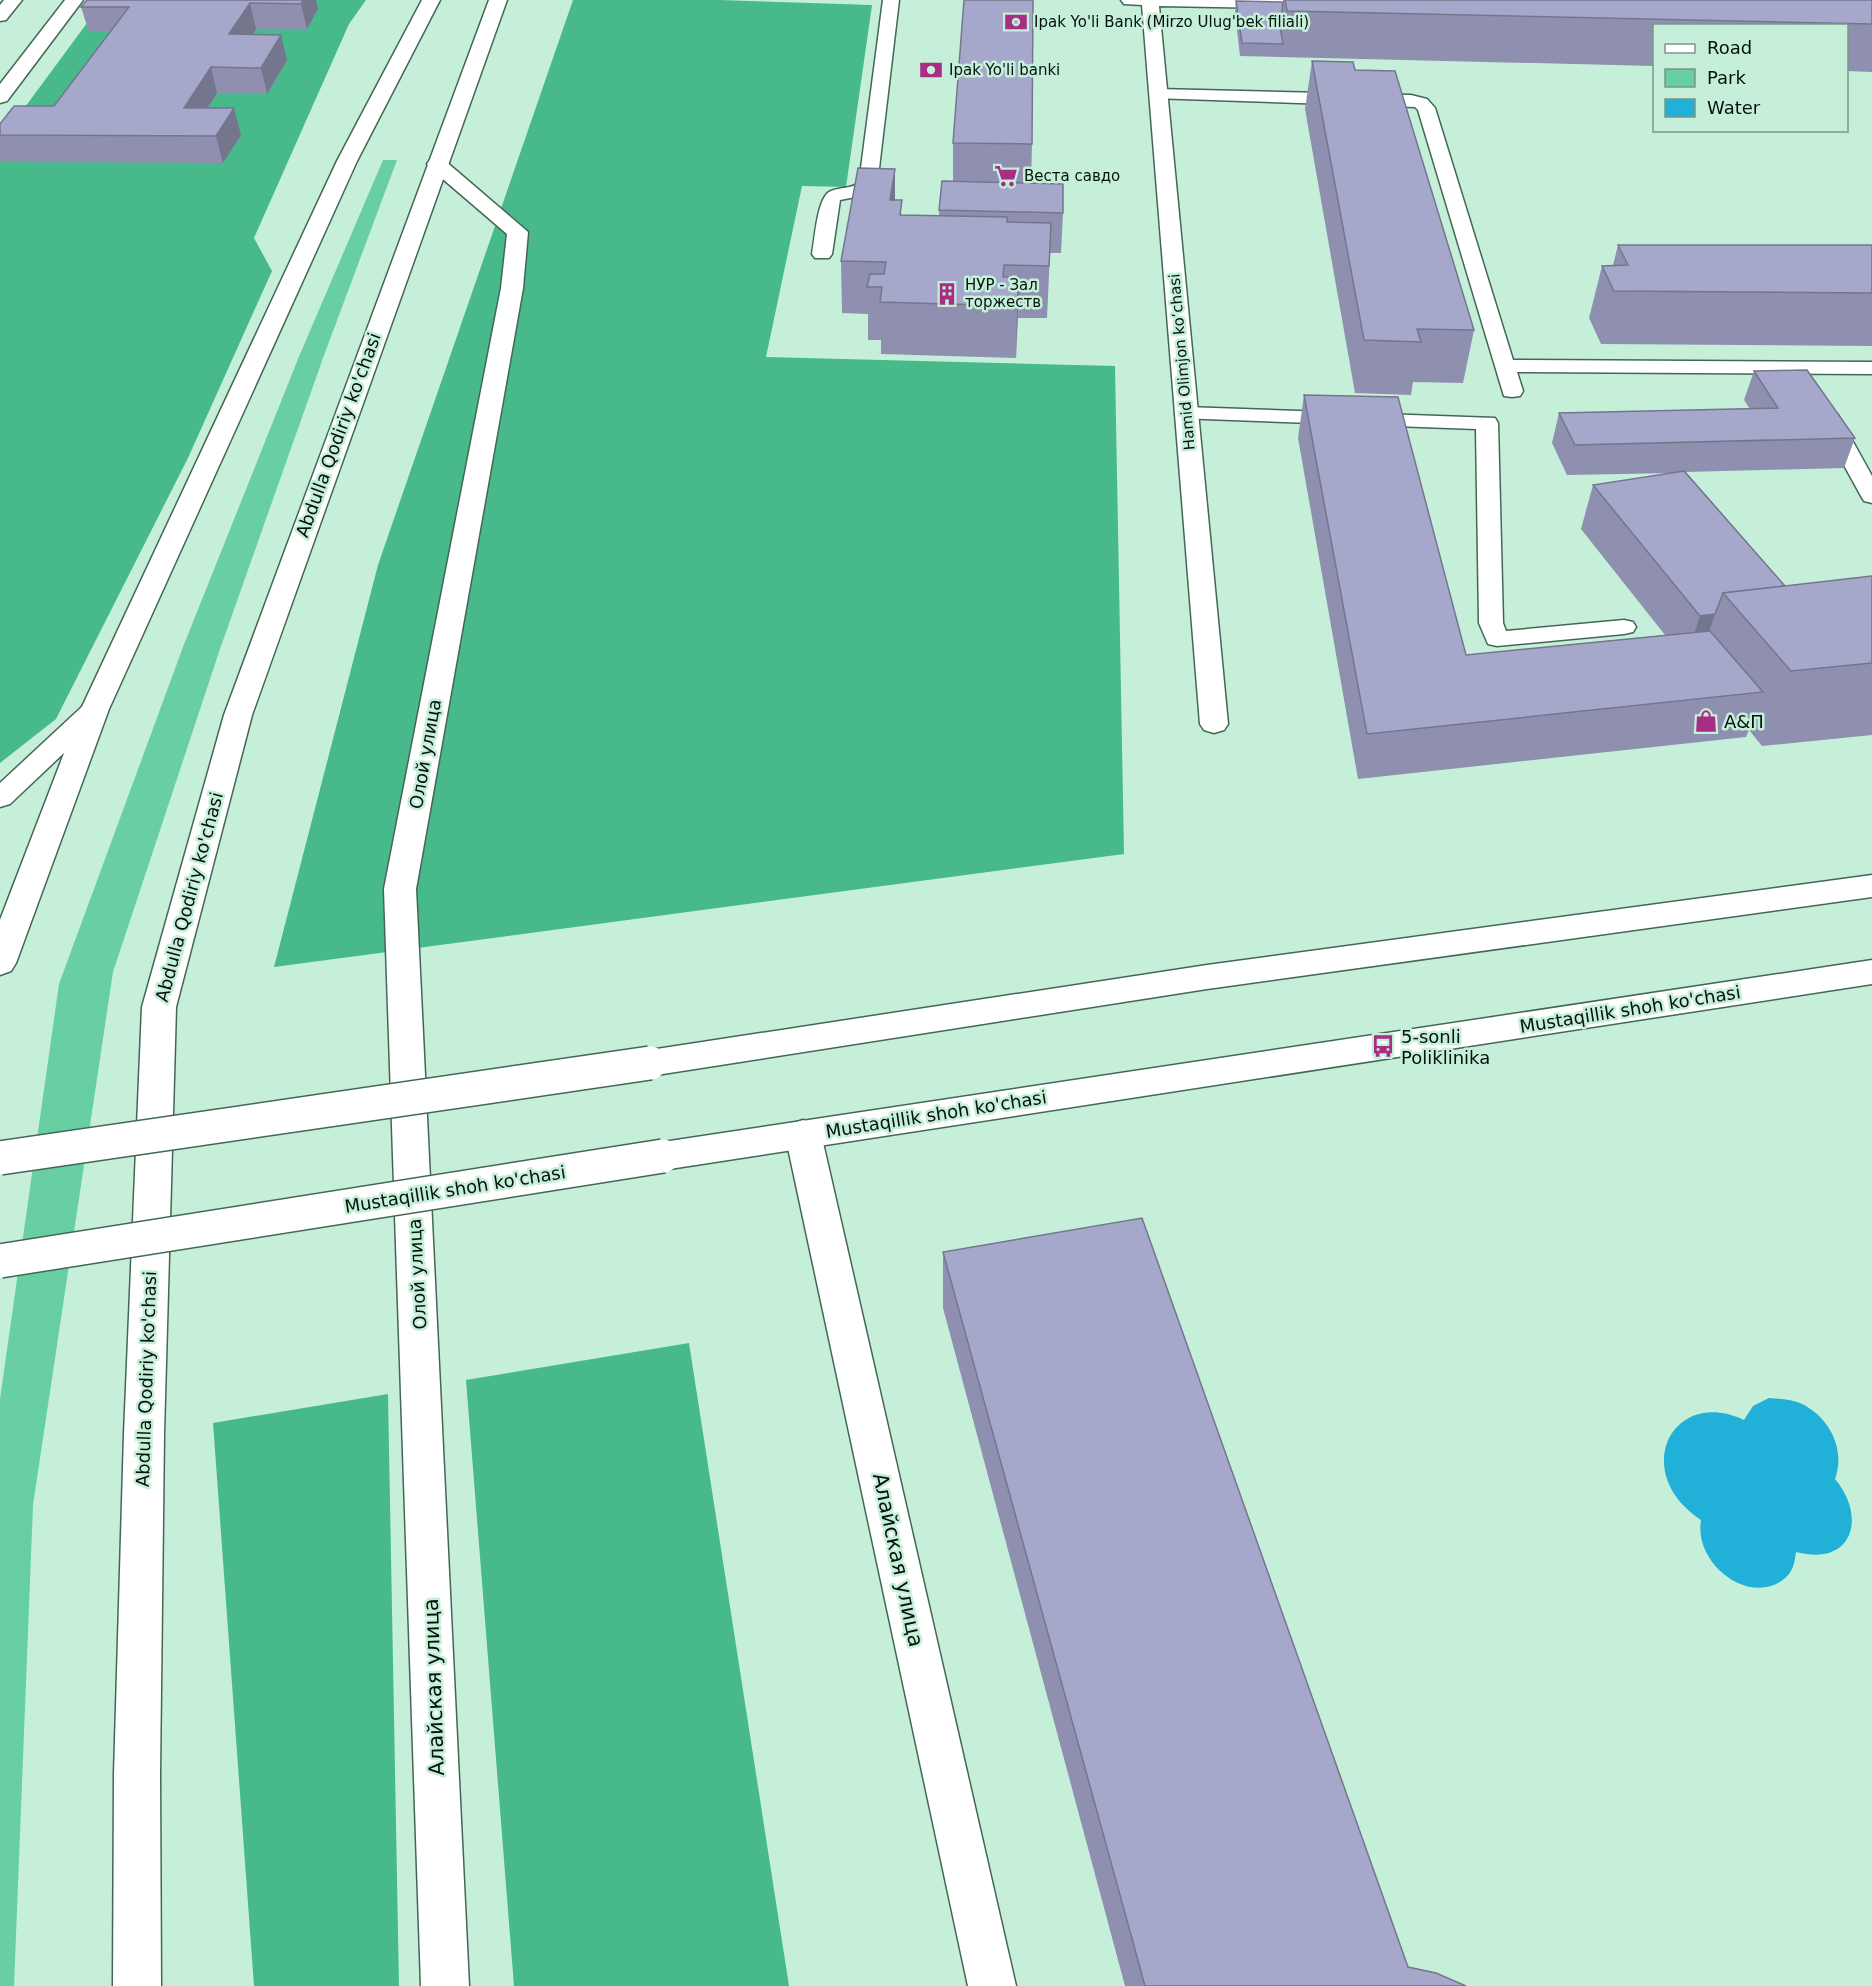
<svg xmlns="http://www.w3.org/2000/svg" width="1872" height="1986" viewBox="0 0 1872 1986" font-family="'DejaVu Sans',sans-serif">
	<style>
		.green { fill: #68cfa2 }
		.forest { fill: #47b98a }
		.water { fill: #21b0d8 }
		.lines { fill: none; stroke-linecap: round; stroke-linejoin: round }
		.service-casing { stroke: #436755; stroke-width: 3 }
		.minor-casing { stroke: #436755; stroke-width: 3 }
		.tertiary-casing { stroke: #436755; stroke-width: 3 }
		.primary-casing { stroke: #436755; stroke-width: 3 }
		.service { fill: #fff; fill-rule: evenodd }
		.minor { fill: #fff; fill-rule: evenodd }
		.tertiary { fill: #fff; fill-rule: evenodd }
		.primary { fill: #fff; fill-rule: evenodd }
		.primary-bridge-casing { stroke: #436755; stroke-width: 36; stroke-linecap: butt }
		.primary-bridge { stroke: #fff; stroke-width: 33 }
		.wall { fill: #8f90af }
		.shaded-wall { fill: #74768e }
		.building { fill: #a6a8cb; stroke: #74768e; stroke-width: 1.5 }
		.labels { text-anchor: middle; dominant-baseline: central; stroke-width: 5; stroke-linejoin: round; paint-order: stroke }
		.far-poi-label { font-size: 15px; fill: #05120c; stroke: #c6efda; text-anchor: start }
		.far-street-label { font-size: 15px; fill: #05120c; stroke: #c6efda }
		.street-label { font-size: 18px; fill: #05120c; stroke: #c6efda }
		.poi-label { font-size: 18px; fill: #05120c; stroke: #c6efda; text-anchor: start }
		.near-street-label { font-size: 21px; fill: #05120c; stroke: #c6efda }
	</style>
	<rect width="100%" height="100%" fill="#c6efda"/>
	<path class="green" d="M383,160H397L323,358L220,649L113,972L33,1505L14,1986H0V1399L59,984L183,647L298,359Z"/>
	<g class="forest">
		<path d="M104,0H366L349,24L254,238L272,271L188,458L56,719L0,763V141Z"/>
		<path d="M573,0H720L872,5L846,187L802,186L766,357L1115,366L1124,854L274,967L378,565Z"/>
		<path d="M689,1343L789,1986H514L466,1380Z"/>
		<path d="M388,1394L399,1986H254L213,1423Z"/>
	</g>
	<path class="water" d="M1769,1398C1780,1399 1792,1399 1802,1404C1829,1417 1846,1449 1835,1479C1867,1517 1853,1567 1796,1552C1795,1559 1794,1568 1789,1574C1757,1611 1693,1567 1701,1520C1629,1473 1672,1386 1744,1420L1753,1406Z"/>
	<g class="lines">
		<g class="service-casing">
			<g id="service">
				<path d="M883,0H899L877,185L866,195L840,200L832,254L829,258H815L812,254C815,239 817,196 831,191C840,187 851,189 859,183Z"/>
				<path d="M1158,89L1411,95L1427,99L1435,108L1513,360L1872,362V374L1517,372L1523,391L1520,396L1512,397L1504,396L1418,110L1415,107L1152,98L1150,94L1152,90Z"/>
				<path d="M1186,407L1495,418L1498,423L1503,623L1506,631L1624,620L1633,622L1636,627L1633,632L1624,634L1497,646L1488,644L1479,623L1476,429L1178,418L1175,413L1178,408Z"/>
				<path d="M1830,413L1838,415L1841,420L1872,476V503L1864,501L1861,496L1819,420L1822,415Z"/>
				<path d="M95,701L104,703L108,709L104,715L10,804L0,807V783L86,703Z"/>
			</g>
		</g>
		<g class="minor-casing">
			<g id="minor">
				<path d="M1121,0H1286L1288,3L1285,7L1279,8L1159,6L1228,724L1224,730L1214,733L1204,730L1200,724L1142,5L1124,4Z"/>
				<path d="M437,158L444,160L528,232L523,288L416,889L469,1986H421L384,889L501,288L507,234L430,168L427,164L430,160Z"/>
				<path d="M803,1120L815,1124L821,1134L1016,1986H968L785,1134L791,1124Z"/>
			</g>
		</g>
		<g class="tertiary-casing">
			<g id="tertiary">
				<path d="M4,0H22L6,20L0,21V5Z"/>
				<path d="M65,0H83L7,101L0,103V84Z"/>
			</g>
		</g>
		<g class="primary-casing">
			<g id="primary">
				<path d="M422,0H440L357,161L109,709L16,963L11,971L0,975V920L81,709L337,161Z"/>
				<path d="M489,0H507L252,715L176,1007L164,1434L160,1774L161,1986H113L114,1774L124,1434L142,1007L224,715Z"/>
				<path d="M1872,875V897L1207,989L650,1076L638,1072L633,1063L638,1054L650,1050L1207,965Z"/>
				<path d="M1872,960V984L663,1170L650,1166L645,1156L650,1146L663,1142Z"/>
			</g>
		</g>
		<use href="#service" class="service"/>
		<use href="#minor" class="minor"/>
		<use href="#tertiary" class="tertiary"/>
		<use href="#primary" class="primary"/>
		<g class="primary-bridge-casing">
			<g id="primary-bridge">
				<path d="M0,1158L650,1063"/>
				<path d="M0,1261L663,1156"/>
			</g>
		</g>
		<use href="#primary-bridge" class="primary-bridge"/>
	</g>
	<g class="wall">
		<path d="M87,0H316L318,9L307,29H256L252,35L287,60L267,94L217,93L208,108H234L241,135L223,163L0,162V124L54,106L110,32H89L81,7Z"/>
		<path d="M1283,0H1872V72L1846,71V26H1654V66L1240,56L1235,13L1236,1L1283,2Z"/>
		<path d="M1312,61L1355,70L1474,330L1463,383L1413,382L1411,395L1355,393L1305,109Z"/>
		<path d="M953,143L1032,144L1031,183L1063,213L1061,253H1050L1047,318H1018L1016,358L881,354V340H868V314L842,313L841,261L895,169V200L902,215L939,216V210L953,182Z"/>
		<path d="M1618,245H1872V346L1601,344L1589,318L1602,266L1613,265Z"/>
		<path d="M1754,371L1855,438L1844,468L1686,472L1785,586L1872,576V735L1762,746L1749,730L1746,737L1358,779L1298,438L1304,395L1466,655L1665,635L1581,529L1593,485L1675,473L1567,475L1552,443L1559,413L1750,409L1744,400Z"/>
		<path d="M943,1252L1408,1967L1466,1986H1125L943,1308Z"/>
	</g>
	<g class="shaded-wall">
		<path d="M303,0H316L318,9L307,29L301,4Z"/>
		<path d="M250,3L256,29L235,60L229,34Z"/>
		<path d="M281,35L287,60L267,94L261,68Z"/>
		<path d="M211,67L217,93L191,134L184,108Z"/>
		<path d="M234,108L241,135L223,163L216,136Z"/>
		<path d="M895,169V219L890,200Z"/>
		<path d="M1019,277L1017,330L1016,358L1017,306Z"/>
		<path d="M1715,614L1700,659L1685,661L1700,616Z"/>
	</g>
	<g class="building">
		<path d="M87,0H303L301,4L250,3L229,34L281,35L261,68L211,67L184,108H234L216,136L0,135V124L14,106H54L129,7H81Z"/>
		<path d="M964,0H1033L1032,144L953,143Z"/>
		<path d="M1285,0H1872V24L1287,11Z"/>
		<path d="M1236,1L1283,2L1280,27L1283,44L1242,43Z"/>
		<path d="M1312,61L1353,62L1355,70L1395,71L1474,330L1417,329L1421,342L1364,340Z"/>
		<path d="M858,168L895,169L890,200H902L900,215L1007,217V222L1051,223L1049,266L1004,265L1003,277H1019L1017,306L880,302L882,287H867L870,274H884L886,262L841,261Z"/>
		<path d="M942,181L1063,184V213L939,210Z"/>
		<path d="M1618,245H1872V293L1614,291L1602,266L1628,265Z"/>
		<path d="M1807,370L1855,438L1575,445L1559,413L1778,408L1754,371Z"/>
		<path d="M1304,395L1398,397L1466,655L1710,631L1763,692L1367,734Z"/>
		<path d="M1684,471L1785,586L1723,593L1715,614L1700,616L1593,485Z"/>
		<path d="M1872,576V663L1791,671L1723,593Z"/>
		<path d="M1142,1218L1408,1967L1436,1973L1466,1986H1145L943,1252Z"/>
	</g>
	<defs>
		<g id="bank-bare" transform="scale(1.8)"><path d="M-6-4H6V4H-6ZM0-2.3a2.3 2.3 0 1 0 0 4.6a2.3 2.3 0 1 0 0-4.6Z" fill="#a82e83" stroke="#c6efda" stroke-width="2.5" paint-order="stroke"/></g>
		<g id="supermarket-bare" transform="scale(1.8)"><path d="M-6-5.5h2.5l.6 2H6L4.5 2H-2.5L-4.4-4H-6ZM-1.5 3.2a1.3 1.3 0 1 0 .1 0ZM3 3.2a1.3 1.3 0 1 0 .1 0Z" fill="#a82e83" stroke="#c6efda" stroke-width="2.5" paint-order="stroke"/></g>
		<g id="building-bare" transform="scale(1.8)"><path d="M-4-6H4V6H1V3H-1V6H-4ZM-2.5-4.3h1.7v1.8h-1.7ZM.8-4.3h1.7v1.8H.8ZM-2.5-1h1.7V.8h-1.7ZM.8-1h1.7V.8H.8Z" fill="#a82e83" stroke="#c6efda" stroke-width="2.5" paint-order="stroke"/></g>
		<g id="shop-bare" transform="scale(1.8)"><path d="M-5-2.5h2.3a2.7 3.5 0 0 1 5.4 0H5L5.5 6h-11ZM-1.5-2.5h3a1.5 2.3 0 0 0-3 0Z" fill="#a82e83" stroke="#c6efda" stroke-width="2.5" paint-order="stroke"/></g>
		<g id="bus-bare" transform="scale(1.8)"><path d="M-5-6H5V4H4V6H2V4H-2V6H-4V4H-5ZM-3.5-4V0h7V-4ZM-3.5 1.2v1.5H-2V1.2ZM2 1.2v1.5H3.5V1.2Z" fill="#a82e83" stroke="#c6efda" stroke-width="2.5" paint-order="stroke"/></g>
	</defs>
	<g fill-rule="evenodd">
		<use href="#bank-bare" x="1016" y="22"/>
		<use href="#bank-bare" x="931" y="70"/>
		<use href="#supermarket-bare" x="1006" y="176"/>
		<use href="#building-bare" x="947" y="294"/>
		<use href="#shop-bare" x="1706" y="721"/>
		<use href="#bus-bare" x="1383" y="1046"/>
	</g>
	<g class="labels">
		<g class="far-poi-label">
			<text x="1034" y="22">Ipak Yo'li Bank (Mirzo Ulug'bek filiali)</text>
			<text x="949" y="70">Ipak Yo'li banki</text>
			<text x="1024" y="176">Веста савдо</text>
			<text x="965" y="285">НУР - Зал<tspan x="965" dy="17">торжеств</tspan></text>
		</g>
		<g class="far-street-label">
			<text transform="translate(1182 362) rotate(-95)">Hamid Olimjon ko’chasi</text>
		</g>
		<g class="street-label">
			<text transform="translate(338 435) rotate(-70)">Abdulla Qodiriy ko'chasi</text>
			<text transform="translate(425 754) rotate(-80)">Олой улица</text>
			<text transform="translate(189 897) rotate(-75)">Abdulla Qodiriy ko'chasi</text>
			<text transform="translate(1630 1009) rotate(-9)">Mustaqillik shoh ko'chasi</text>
			<text transform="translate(936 1114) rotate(-9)">Mustaqillik shoh ko'chasi</text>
			<text transform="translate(455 1189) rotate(-9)">Mustaqillik shoh ko'chasi</text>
			<text transform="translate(417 1274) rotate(-93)">Олой улица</text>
			<text transform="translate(146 1379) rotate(-88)">Abdulla Qodiriy ko'chasi</text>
		</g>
		<g class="poi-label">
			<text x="1724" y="721">А&amp;П</text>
			<text x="1401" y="1036">5-sonli<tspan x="1401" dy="21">Poliklinika</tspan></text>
		</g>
		<g class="near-street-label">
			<text transform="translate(898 1560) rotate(78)">Алайская улица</text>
			<text transform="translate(434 1687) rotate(-92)">Алайская улица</text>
		</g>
	</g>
	<rect x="1653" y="24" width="195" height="108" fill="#c6efda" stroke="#799788" stroke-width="1.5"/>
	<rect x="1665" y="44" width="30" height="9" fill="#ffffff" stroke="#799788" stroke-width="1.5"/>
	<text x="1707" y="54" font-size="18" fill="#05120c">Road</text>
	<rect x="1665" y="69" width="30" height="18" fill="#68cfa2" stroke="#799788" stroke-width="1.5"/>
	<text x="1707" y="84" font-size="18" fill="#05120c">Park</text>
	<rect x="1665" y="99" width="30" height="18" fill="#21b0d8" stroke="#799788" stroke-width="1.5"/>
	<text x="1707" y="114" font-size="18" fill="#05120c">Water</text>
</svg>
